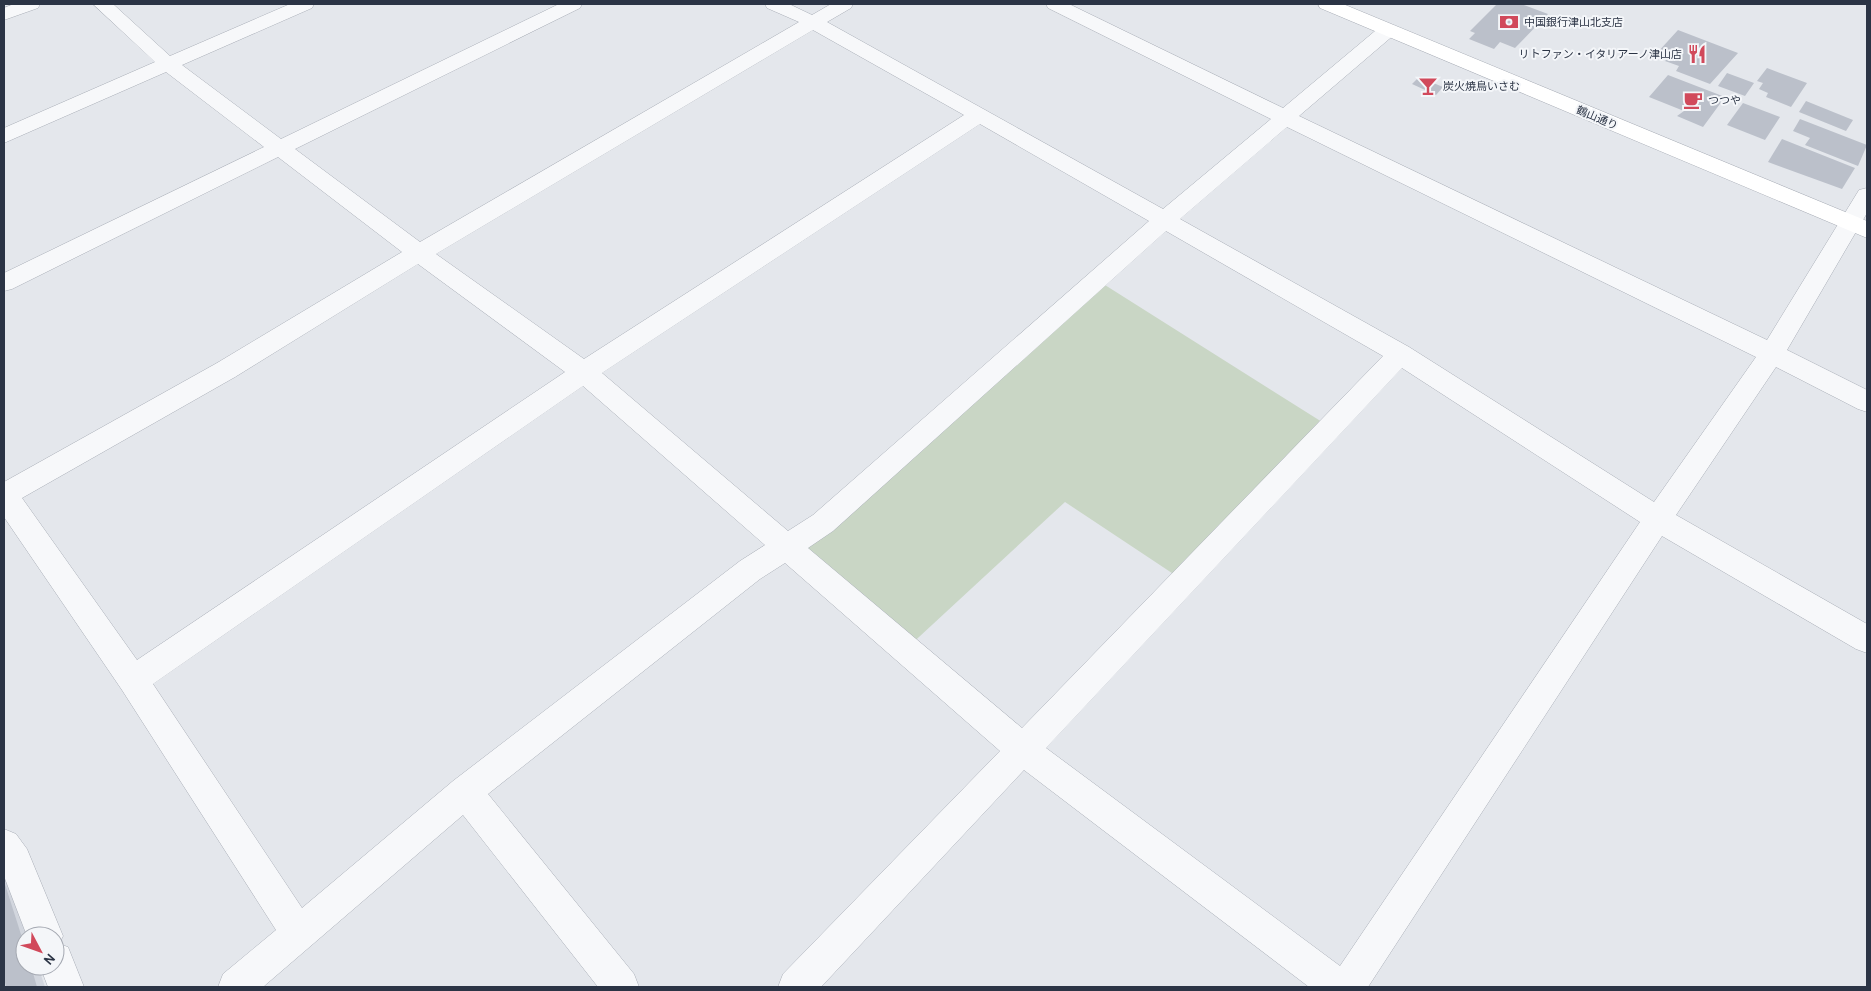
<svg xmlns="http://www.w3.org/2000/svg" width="1871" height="991" viewBox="0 0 1871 991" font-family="Karla,'Noto Sans JP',sans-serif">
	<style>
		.built { fill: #d2d6de }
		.green { fill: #c9d6c5 }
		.building { fill: #bbc0ca }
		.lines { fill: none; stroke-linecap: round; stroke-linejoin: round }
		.street-casing { stroke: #a9aeb7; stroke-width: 1 }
		.secondary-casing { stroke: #a9aeb7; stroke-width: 1 }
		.street { fill: #f7f8fa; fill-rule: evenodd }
		.secondary { fill: #fff; fill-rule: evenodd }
		.labels { text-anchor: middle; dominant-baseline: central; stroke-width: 4; stroke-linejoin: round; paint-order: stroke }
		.far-poi-label { font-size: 11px; fill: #2b3445; stroke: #f4f6f9; text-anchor: start }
		.far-street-label { font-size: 11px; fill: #2b3445; stroke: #f4f6f9 }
	</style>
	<rect width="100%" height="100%" fill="#e4e7ec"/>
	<path class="built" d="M4,869L11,878L29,936H25V966H38L45,987H4Z"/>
	<path class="green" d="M1097,280L1330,427L1184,581L1065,502L906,649L787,546Z"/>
	<g class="building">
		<path d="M1497,4H1521L1548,14L1515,48L1500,42L1494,49L1469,39L1475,33L1470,31Z"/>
		<path d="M1678,30L1738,53L1710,84L1676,71L1679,66L1665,61L1668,58L1657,53Z"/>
		<path d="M1767,68L1807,83L1791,107L1766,97L1768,93L1759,89L1763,83L1757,81Z"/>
		<path d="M1727,73L1754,83L1745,96L1718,86Z"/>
		<path d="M1668,75L1725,97L1703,127L1677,116L1684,111L1649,97Z"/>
		<path d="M1419,77L1443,87L1436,95L1412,84Z"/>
		<path d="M1806,101L1853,120L1846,131L1799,112Z"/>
		<path d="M1743,103L1780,117L1765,140L1727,125Z"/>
		<path d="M1800,119L1867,145L1858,166L1805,145L1810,138L1793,131Z"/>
		<path d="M1782,139L1855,168L1842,189L1768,162Z"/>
		<path d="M4,881L25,947V966H31L37,987H6L4,978Z"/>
	</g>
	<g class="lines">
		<g class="street-casing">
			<g id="street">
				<path d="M14,4H40L38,8L4,20V8Z"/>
				<path d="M93,4H113L170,56L290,4H314L312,8L182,65L281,139L559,4H582L580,8L295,149L420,242L799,22L767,8L765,4H789L812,15L831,4H853L851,8L827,22L1163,209L1271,119L1048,8L1046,4H1069L1283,108L1381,26L1388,24L1395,26L1398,30L1395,34L1299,116L1767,340L1859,190L1867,188V213L1787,350L1867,390V412L1858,409L1776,367L1676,515L1867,624V653L1856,649L1662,536L1368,987H1309L1024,770L821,987H778L783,974L1000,751L785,563L760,579L488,794L634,974L639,987H598L463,815L263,987H218L223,974L276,930L122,690L4,517V482L217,363L402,252L278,157L12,289L4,291V273L264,147L166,72L4,143V128L155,62ZM813,30L964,115L584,359L436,254ZM980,124L1149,221L813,515L788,531L602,373ZM1287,127L1756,357L1654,502L1409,347L1180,219ZM1166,231L1383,356L1022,728L808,548L833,531ZM418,264L565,372L137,660L22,498L235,377ZM1402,368L1640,522L1340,966L1046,748ZM583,386L765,545L740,561L453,781L302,908L153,684Z"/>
				<path d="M4,829L16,834L27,849L63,936L59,944L68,947L84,987H48L40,966H55V936H27L4,876Z"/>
			</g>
		</g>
		<g class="secondary-casing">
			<path id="secondary" d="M1318,4H1343L1867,221V238L1320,8Z"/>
		</g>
		<use href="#street" class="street"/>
		<use href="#secondary" class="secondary"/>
	</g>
	<defs>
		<g id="bank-bare" transform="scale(1.5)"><path d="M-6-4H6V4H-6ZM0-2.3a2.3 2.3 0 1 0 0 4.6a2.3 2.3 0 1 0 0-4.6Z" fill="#d1495b" stroke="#f4f6f9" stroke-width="2.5" paint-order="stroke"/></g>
		<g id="restaurant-bare" transform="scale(1.5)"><path d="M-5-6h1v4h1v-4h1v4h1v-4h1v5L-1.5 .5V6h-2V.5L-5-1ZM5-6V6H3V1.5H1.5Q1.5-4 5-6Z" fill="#d1495b" stroke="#f4f6f9" stroke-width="2.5" paint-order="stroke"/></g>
		<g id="bar-bare" transform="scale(1.5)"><path d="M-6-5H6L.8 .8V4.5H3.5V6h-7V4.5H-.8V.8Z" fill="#d1495b" stroke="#f4f6f9" stroke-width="2.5" paint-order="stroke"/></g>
		<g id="cafe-bare" transform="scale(1.5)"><path d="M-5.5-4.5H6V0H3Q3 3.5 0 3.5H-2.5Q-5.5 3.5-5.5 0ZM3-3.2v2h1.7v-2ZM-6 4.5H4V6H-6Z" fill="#d1495b" stroke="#f4f6f9" stroke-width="2.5" paint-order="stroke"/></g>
	</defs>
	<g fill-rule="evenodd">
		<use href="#bank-bare" x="1509" y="22"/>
		<use href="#restaurant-bare" x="1697" y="54"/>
		<use href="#bar-bare" x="1428" y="86"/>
		<use href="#cafe-bare" x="1693" y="100"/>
	</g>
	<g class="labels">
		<g class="far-poi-label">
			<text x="1524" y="22">中国銀行津山北支店</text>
			<text x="1682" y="54" text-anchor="end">リトファン・イタリアーノ津山店</text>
			<text x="1443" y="86">炭火焼鳥いさむ</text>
			<text x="1708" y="100">つつや</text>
		</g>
		<g class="far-street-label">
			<text transform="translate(1597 118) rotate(23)">鶴山通り</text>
		</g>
	</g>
	<rect width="1871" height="991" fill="none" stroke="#2b3445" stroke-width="10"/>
	<g transform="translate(40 951) rotate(131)"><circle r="24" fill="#f4f6f9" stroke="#a4a8b1"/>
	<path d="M0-4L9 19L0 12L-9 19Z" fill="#d1495b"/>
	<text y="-8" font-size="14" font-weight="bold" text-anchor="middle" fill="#2b3445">N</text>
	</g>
</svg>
